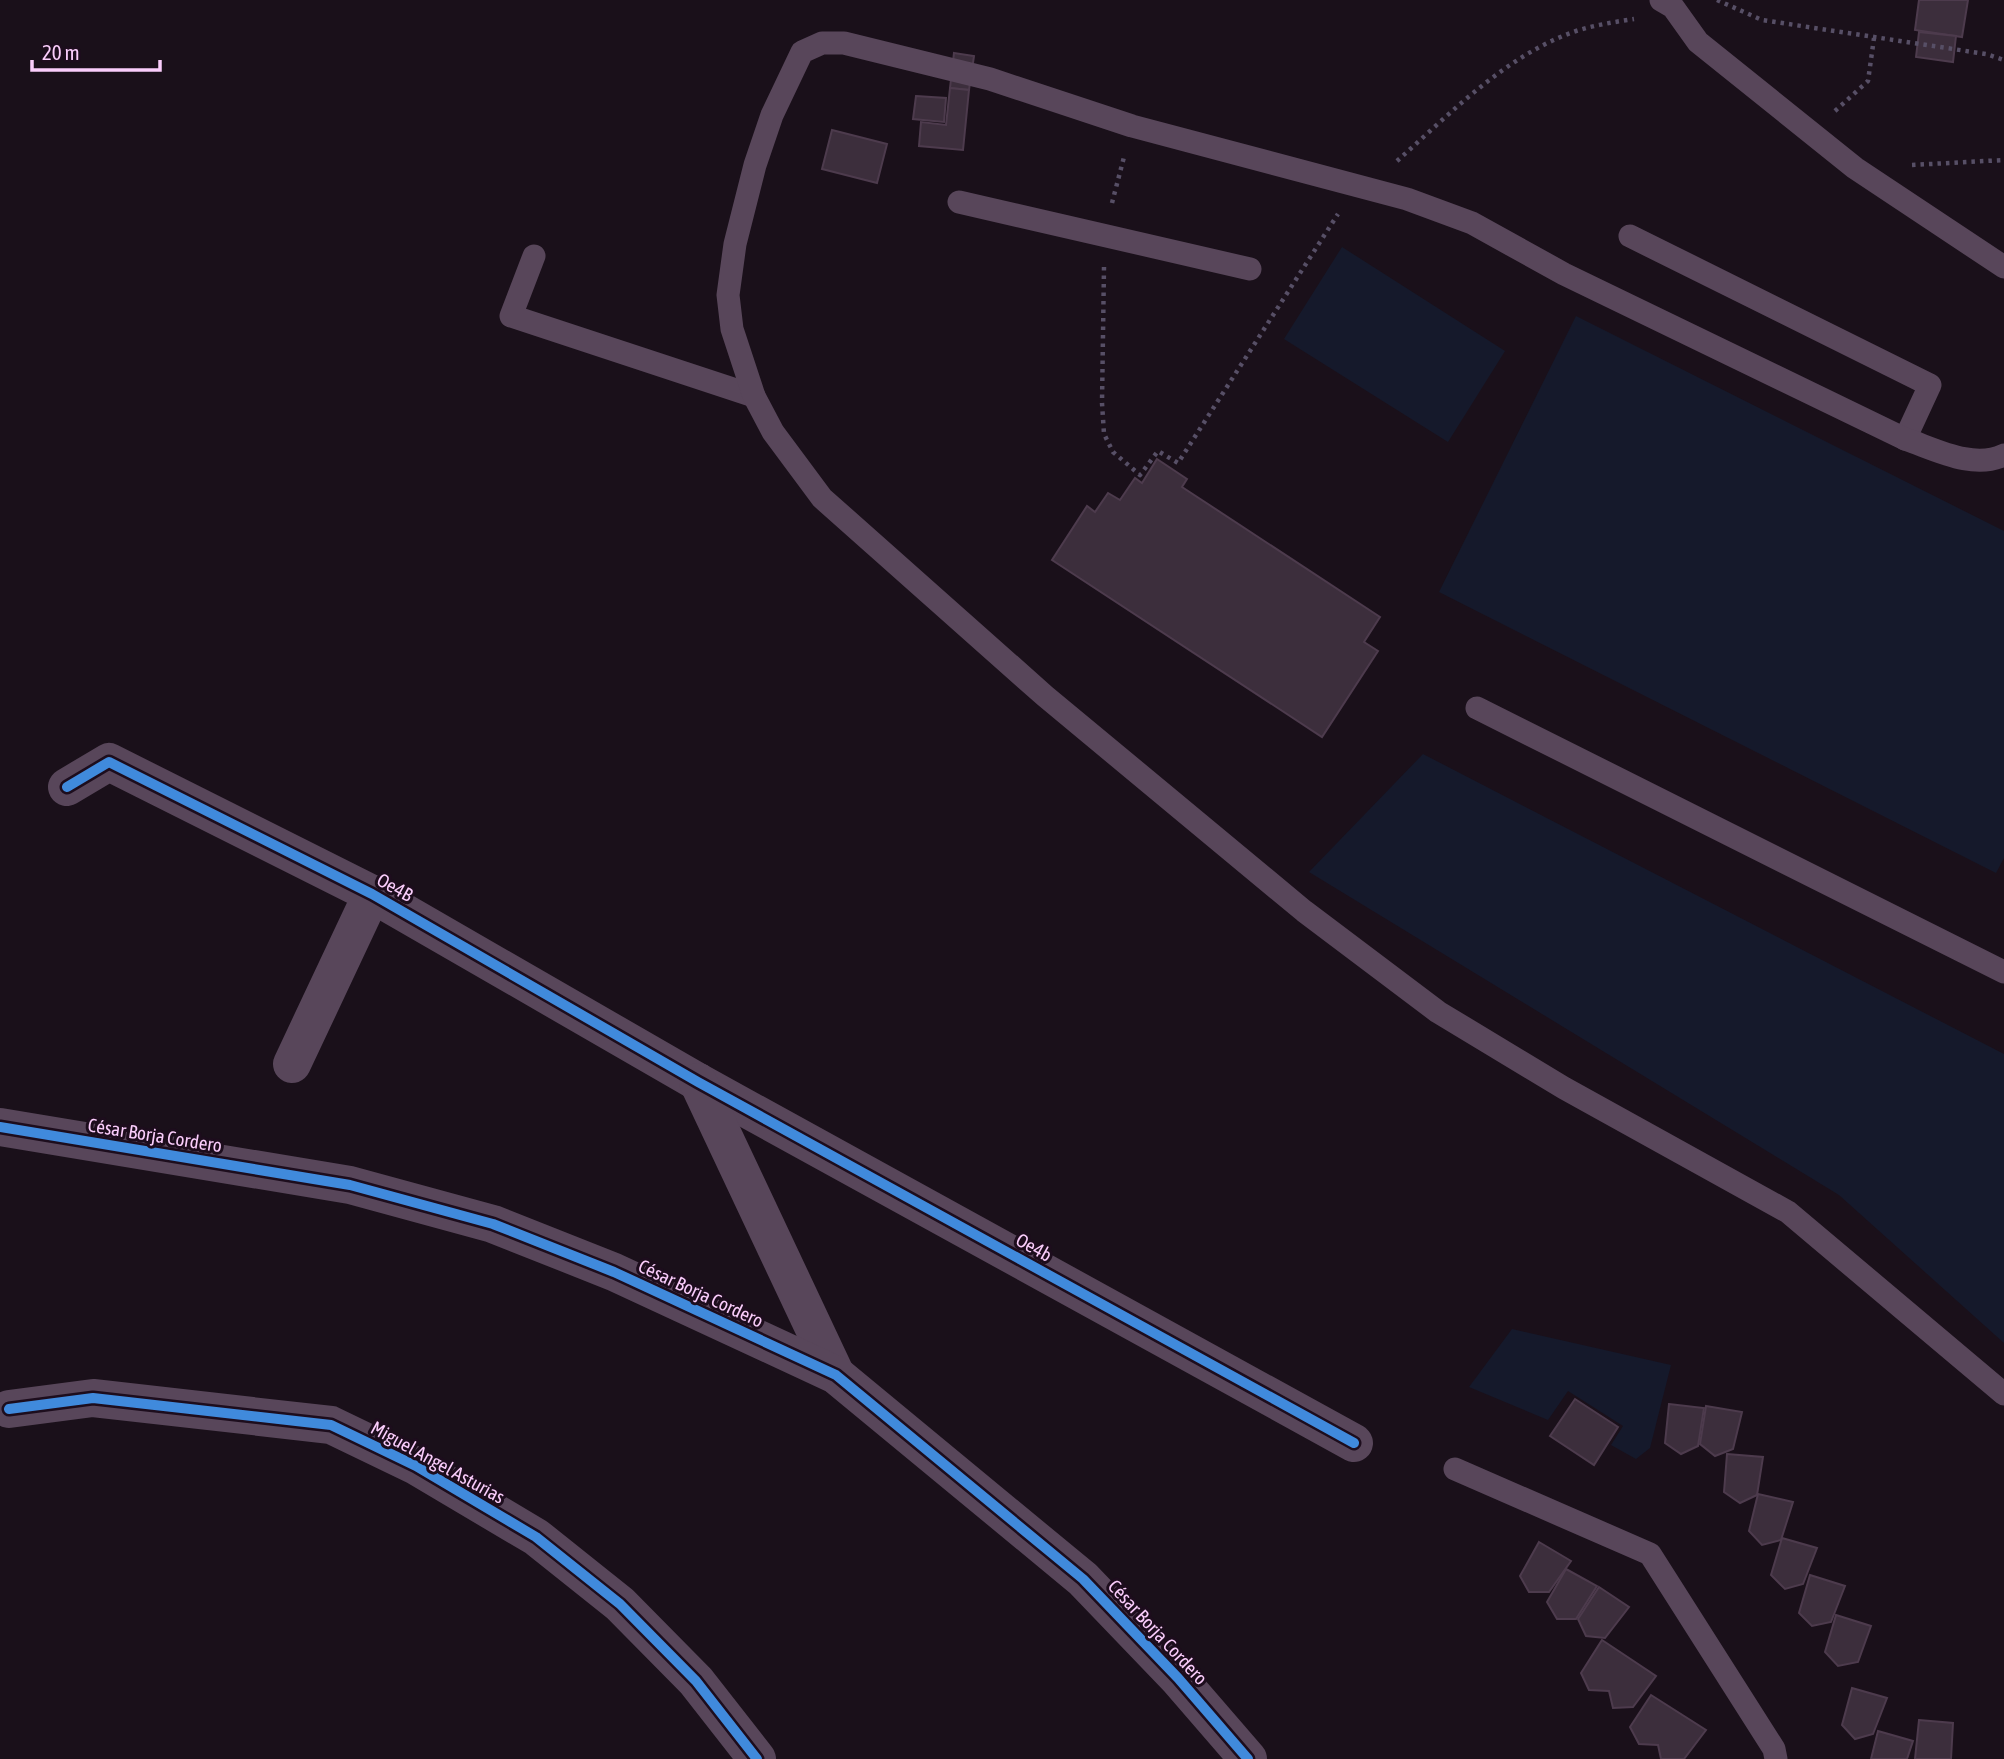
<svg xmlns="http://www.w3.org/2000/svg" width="2004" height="1759" viewBox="0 0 2004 1759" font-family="'Asap Condensed',sans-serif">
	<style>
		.green { fill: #15192b }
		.building { fill: #3c2e3c; stroke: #4d3b4d; stroke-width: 2 }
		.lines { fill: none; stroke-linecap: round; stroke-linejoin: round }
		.path { stroke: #574f66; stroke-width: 4.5; stroke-dasharray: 3.5 5; stroke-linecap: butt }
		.lane { stroke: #58465a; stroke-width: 23 }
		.street { stroke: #58465a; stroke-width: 38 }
		.cycleway-casing { stroke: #1d0d1d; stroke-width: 15 }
		.cycleway { stroke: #408adc; stroke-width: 10 }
		.labels { text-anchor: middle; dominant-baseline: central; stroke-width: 6; stroke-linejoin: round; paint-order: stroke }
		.street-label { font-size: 19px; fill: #facdfb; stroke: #1d0d1d }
	</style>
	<rect width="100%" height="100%" fill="#1a101a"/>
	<g class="green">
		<path d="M1342,247L1505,351L1448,442L1284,339Z"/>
		<path d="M1576,316L2004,531V858L1996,873L1439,592Z"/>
		<path d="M1423,754L2004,1054V1343L1839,1195L1309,872Z"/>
		<path d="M1512,1329L1671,1365L1650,1448L1636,1459L1611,1445L1623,1426L1568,1391L1548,1420L1469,1387Z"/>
	</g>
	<g class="building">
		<path d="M1919,0H1968L1962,37L1915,30Z"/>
		<path d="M1919,32L1956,36L1953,62L1916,57Z"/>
		<path d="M954,53L974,56L969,90L950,88Z"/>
		<path d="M950,88L969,90L963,150L919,146L921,122L946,125Z"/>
		<path d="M916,96L946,98L944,122L913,119Z"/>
		<path d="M832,130L887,144L877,183L822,169Z"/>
		<path d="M1157,459L1187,479L1182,487L1380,617L1364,642L1378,651L1322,737L1052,560L1087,506L1095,512L1108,493L1120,500L1135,478L1142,483Z"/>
		<path d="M1575,1399L1618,1427L1594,1465L1550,1436Z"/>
		<path d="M1669,1404L1704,1408L1698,1446L1681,1454L1665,1443Z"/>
		<path d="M1706,1406L1742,1412L1733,1449L1715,1456L1700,1444Z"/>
		<path d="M1727,1454L1763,1457L1757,1495L1740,1503L1724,1492Z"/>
		<path d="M1758,1494L1793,1502L1781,1540L1762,1545L1749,1531Z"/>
		<path d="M1782,1538L1817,1548L1803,1584L1785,1589L1771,1575Z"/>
		<path d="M1539,1542L1571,1561L1549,1592H1529L1520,1576Z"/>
		<path d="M1566,1569L1597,1586L1576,1619H1557L1547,1602Z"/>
		<path d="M1810,1575L1845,1586L1831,1622L1812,1626L1799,1613Z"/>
		<path d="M1599,1587L1629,1607L1605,1638L1586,1636L1578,1619Z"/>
		<path d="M1836,1615L1871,1626L1858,1662L1838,1666L1825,1652Z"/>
		<path d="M1602,1640L1656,1676L1633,1707L1613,1708L1609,1691L1589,1690L1581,1673Z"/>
		<path d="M1852,1688L1887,1698L1873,1734L1855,1739L1842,1725Z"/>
		<path d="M1651,1695L1706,1730L1684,1759H1661L1658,1745L1639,1744L1630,1727Z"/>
		<path d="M1919,1720L1953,1723L1951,1759H1915Z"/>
		<path d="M1878,1731L1913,1741L1907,1759H1871Z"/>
	</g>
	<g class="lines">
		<g class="path">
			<path d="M1717,0L1762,20L1986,54L2004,60"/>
			<path d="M1835,111L1868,81L1874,38"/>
			<path d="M1397,161C1451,113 1506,55 1576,31C1595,25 1614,22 1634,19"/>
			<path d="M1912,165L2004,160"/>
			<path d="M1112,203L1124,157"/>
			<path d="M1104,267L1102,403L1104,434L1113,452L1140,475L1158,451L1178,463L1338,214"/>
		</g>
		<g class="lane">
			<path d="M1661,0L1673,7L1698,42L1855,168L2004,267"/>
			<path d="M959,202L1250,269"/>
			<path d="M1630,236L1930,385L1905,439"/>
			<path d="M534,256L511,316L754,396"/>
			<path d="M2004,455C1973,470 1935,449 1905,439L1564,274L1472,223L1407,199L1132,126L990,79L844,43H822L802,52L772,115L755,165L735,244L728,295L732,329L754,396L773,432L822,498L1045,696L1304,911L1438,1012L1564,1088L1788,1212L2004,1394"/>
			<path d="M1477,708L2004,972"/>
			<path d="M1455,1469L1650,1554L1774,1749L1776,1759"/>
		</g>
		<g class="street">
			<path d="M67,787L109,762L372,894L698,1082L1354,1443"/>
			<path d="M292,1064L372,894"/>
			<path d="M698,1082L836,1375"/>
			<path d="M0,1127L350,1185L493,1224L614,1272L836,1375L1083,1579L1178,1678L1248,1759"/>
			<path d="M9,1409L93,1398L331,1425L416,1466L536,1537L620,1604L696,1681L757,1759"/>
		</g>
		<g class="cycleway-casing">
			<g id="cycleway">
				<path d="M67,787L109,762L372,894L698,1082L1354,1443"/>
				<path d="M0,1127L350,1185L493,1224L614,1272L836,1375L1083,1579L1178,1678L1248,1759"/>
				<path d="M9,1409L93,1398L331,1425L416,1466L536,1537L620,1604L696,1681L757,1759"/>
			</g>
		</g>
		<use href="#cycleway" class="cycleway"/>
	</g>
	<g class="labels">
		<g class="street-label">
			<text transform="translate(395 887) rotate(29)">Oe4B</text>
			<text transform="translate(155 1135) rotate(9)">César Borja Cordero</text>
			<text transform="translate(1034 1247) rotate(29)">Oe4b</text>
			<text transform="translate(701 1293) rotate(25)">César Borja Cordero</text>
			<text transform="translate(438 1462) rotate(29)">Miguel Angel Asturias</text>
			<text transform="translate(1158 1632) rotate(47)">César Borja Cordero</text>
		</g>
	</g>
	<path d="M32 60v10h128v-10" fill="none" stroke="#facdfb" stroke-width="3.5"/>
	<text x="42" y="60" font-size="21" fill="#facdfb" stroke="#1d0d1d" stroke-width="5" paint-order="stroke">20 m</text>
</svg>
